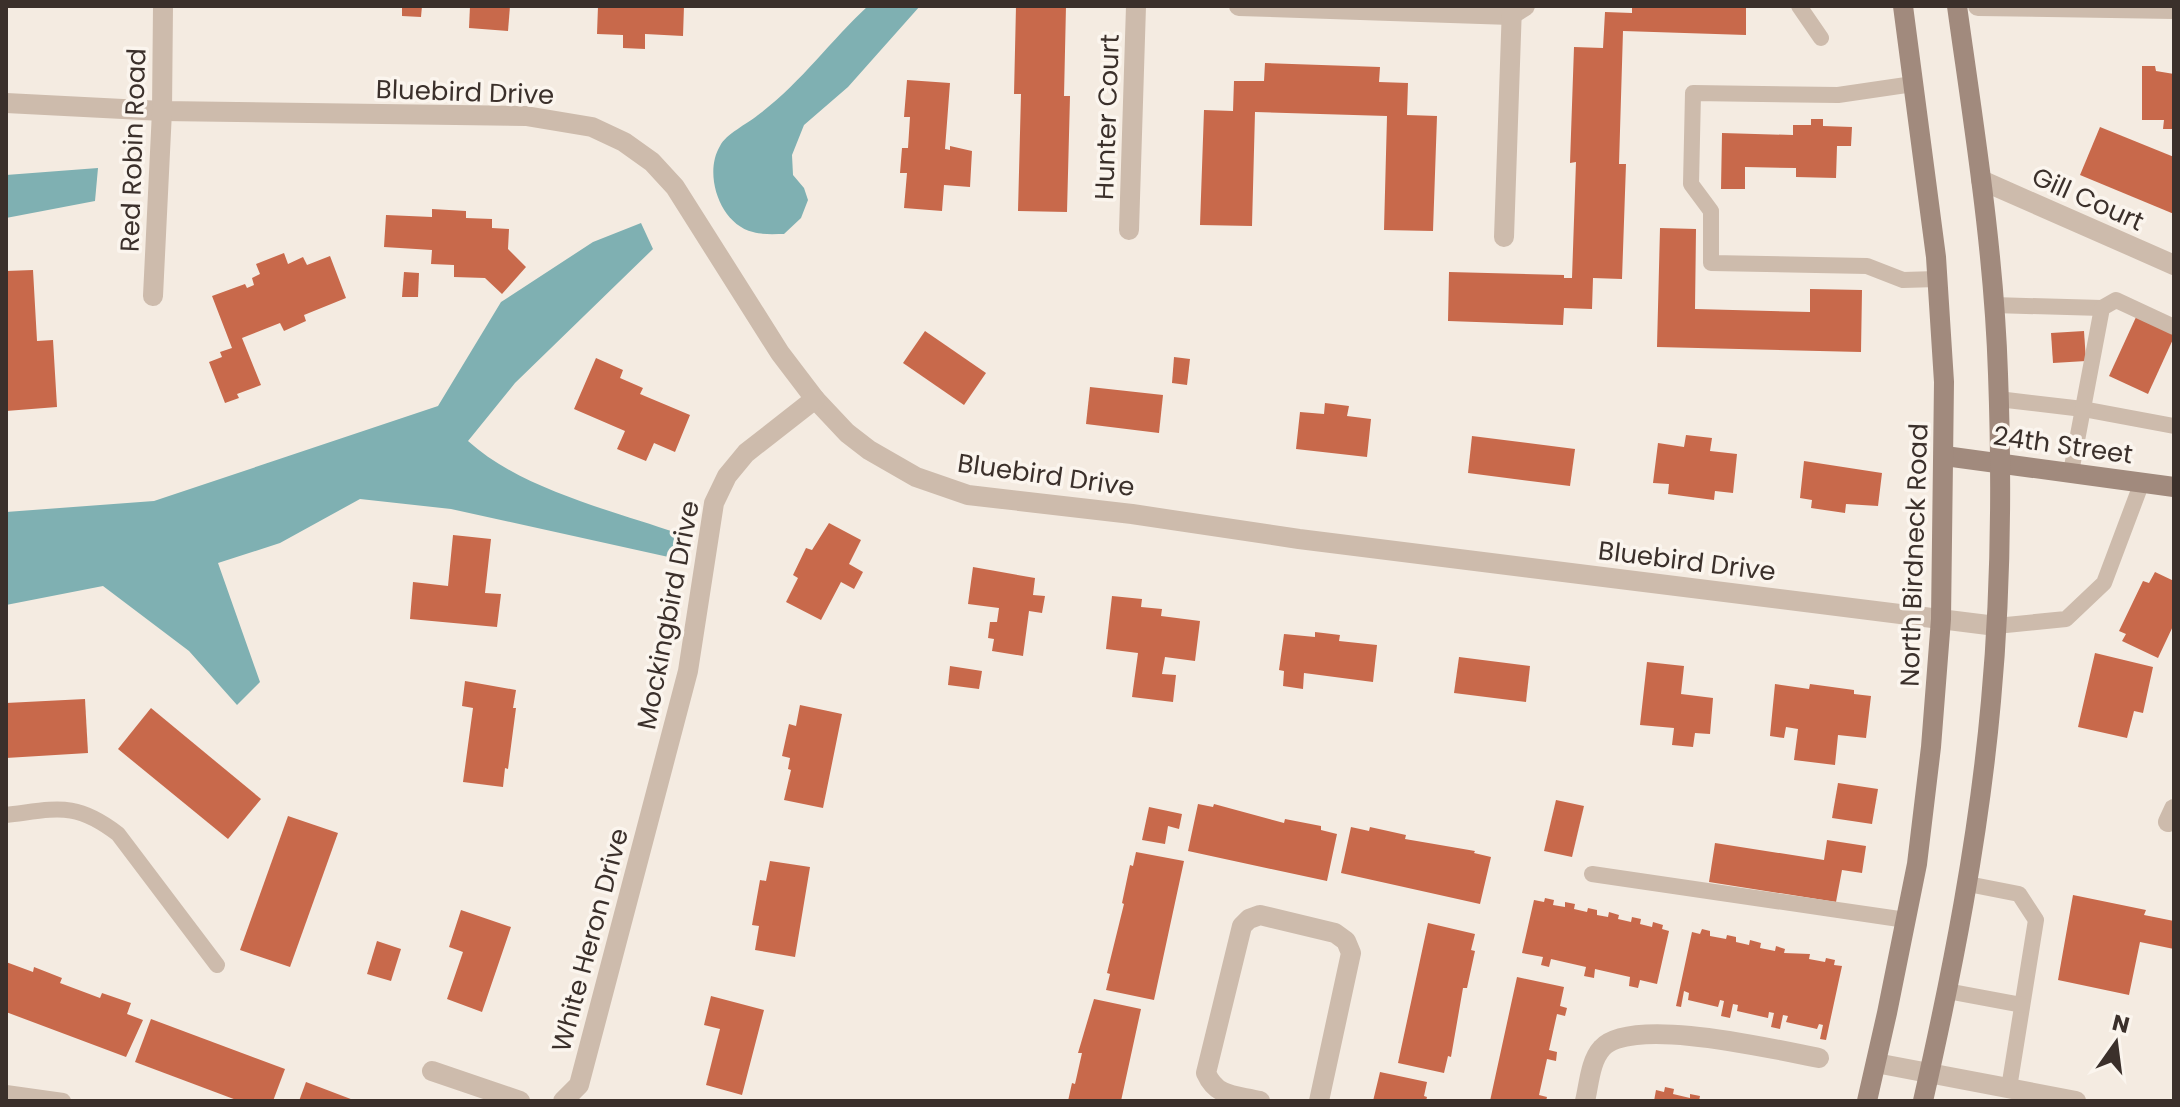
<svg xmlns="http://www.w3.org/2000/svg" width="2180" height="1107" viewBox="0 0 2180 1107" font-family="Poppins,sans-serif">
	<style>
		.water { fill: #7fb0b2 }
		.building { fill: #c8694b }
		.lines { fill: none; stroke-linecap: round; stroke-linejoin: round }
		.lane { stroke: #cdbbac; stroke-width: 16 }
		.street { stroke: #cdbbac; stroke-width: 20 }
		.secondary { stroke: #a18a7d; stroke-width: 20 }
		.labels { text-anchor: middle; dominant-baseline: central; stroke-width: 7; stroke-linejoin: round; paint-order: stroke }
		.street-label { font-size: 26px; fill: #3b302b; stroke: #fbf5ee }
	</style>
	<rect width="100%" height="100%" fill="#f4ebe1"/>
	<g class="water">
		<path d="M868,6H920L848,87L804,125L792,155L793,175L804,188L808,200L801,218L784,234C775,234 763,235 753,232C720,224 703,174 720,146C726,134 747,124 758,115C800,84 830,41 868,6Z"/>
		<path d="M98,168L95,201L6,218V175Z"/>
		<path d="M641,223L653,249L515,383L468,441C521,489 610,510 677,533L673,558L451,509L360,499L280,543L218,563L260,682L237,705L189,651L103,586L6,605V512L154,501L438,406L501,302L593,242Z"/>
	</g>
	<g class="building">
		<path d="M402,6H422L421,17L402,16Z"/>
		<path d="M470,6H510L508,31L469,28Z"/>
		<path d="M598,6H684L683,36L645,34V49L623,48V35L597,34Z"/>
		<path d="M1016,6H1066L1064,96H1070L1067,212L1018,211L1021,94H1014Z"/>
		<path d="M1632,6H1746V35L1623,31L1619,164H1626L1622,279L1593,278L1592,309L1564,308L1563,325L1448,321L1449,272L1564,275V278H1572L1576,162L1570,163L1574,47L1603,48L1605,12L1632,13Z"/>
		<path d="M1265,63L1380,67L1379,82L1408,83L1407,115L1437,116L1433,231L1384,230L1387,116L1255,112L1252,226L1200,225L1204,110L1233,111L1234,81H1264Z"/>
		<path d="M2142,66H2155L2156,71L2174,74V129H2163L2164,120H2142Z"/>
		<path d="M907,80L950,83L945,149L950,150V146L972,151L970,187L944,185L942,211L904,208L907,173H900L902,148H908L910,117H904Z"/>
		<path d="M1811,119H1823V126L1852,127L1851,146H1837L1836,178L1796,177V168L1745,167V189H1721L1722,133L1793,135V125H1811Z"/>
		<path d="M2100,127L2174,157V214L2080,175Z"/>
		<path d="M432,209L466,211V218L492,219V228L509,229L508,249L526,267L502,294L485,278L454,277V265L431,264L432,250L384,247L386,215L432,217Z"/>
		<path d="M1660,228L1696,229L1695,309L1810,312V289L1862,290L1861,352L1657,347Z"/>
		<path d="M284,253L288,264L303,257L307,265L330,256L346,298L304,315L306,321L284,331L280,323L242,338L261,385L237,394L239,398L225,403L209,362L222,357L220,352L232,348L212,296L245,284L247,288L254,285L252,278L260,274L256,264Z"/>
		<path d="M33,270L37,341L53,340L57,407L6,411V271Z"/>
		<path d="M404,272L419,273L418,297H402Z"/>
		<path d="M2137,315L2174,332V337L2148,394L2109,376Z"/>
		<path d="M925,331L986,373L964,405L903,363Z"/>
		<path d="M2084,331L2086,361L2053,363L2051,333Z"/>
		<path d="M1174,357L1190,359L1187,385L1172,383Z"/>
		<path d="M596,358L623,370L620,378L643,388L640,394L690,415L675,452L654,443L646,461L617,449L625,431L574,409Z"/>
		<path d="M1090,387L1163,395L1159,433L1086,424Z"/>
		<path d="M1325,403L1349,406L1347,416L1371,419L1367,457L1296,449L1300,412L1324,414Z"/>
		<path d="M1686,435L1712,438L1710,451L1737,454L1733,493L1715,491L1714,500L1668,494L1669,484L1653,483L1658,443L1684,447Z"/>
		<path d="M1472,436L1575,449L1570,486L1468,473Z"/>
		<path d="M1804,461L1882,473L1878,506L1846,504L1845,513L1811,508L1812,500L1800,498Z"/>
		<path d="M829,523L861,540L849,564L863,572L854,589L841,582L821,620L786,602L798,578L793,575L806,548L812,550Z"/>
		<path d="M453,535L491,539L485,593L501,594L497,627L410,619L413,582L448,586Z"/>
		<path d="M973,567L1035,578L1033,595L1045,596L1042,613L1029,611L1023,656L992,651L994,639L988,638L990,622H997L999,608L968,604Z"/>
		<path d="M2155,572L2174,581V624L2158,658L2122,641L2126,634L2119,631L2143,581L2149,583Z"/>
		<path d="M1112,596L1142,599L1141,607L1162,609L1161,616L1200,621L1195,661L1165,657L1162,674L1176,675L1173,702L1132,697L1138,653L1106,649Z"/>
		<path d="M1315,632L1340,635L1339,641L1377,645L1373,682L1304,673L1303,689L1283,686L1284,671L1279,670L1284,634L1315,637Z"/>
		<path d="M2095,653L2153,667L2143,713L2134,711L2127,738L2078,727Z"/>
		<path d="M1459,657L1530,666L1526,702L1454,693Z"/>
		<path d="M1647,662L1684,666L1681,694L1713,698L1710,734L1695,733L1693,747L1672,745L1674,728L1640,725Z"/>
		<path d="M950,666L982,671L979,689L948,685Z"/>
		<path d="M465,681L516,690L513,708H516L508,769L505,768L503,787L463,782L473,708L462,706Z"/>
		<path d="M1775,684L1809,689L1810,684L1854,690V694L1871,696L1866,738L1838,735L1835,765L1794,760L1798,729L1786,727L1784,738L1770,736Z"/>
		<path d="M85,699L88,753L6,758V703Z"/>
		<path d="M800,705L842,714L823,808L784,800L791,770L788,769L790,758L782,756L789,724L796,726Z"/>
		<path d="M151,708L261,799L228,839L118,749Z"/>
		<path d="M1838,783L1878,789L1872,824L1832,818Z"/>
		<path d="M1556,800L1584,806L1572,857L1544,851Z"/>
		<path d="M1198,804L1213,807L1214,804L1284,823L1285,819L1321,826V830L1337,834L1327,881L1188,851Z"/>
		<path d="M1149,807L1182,814L1179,829L1168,826L1165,844L1142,840Z"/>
		<path d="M288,816L338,833L290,967L240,950Z"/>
		<path d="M1351,827L1369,831L1370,827L1406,835L1405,839L1475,851L1474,853L1491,857L1480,904L1341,873Z"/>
		<path d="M1827,840L1866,846L1862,873L1842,870L1836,902L1709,882L1715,843L1824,860Z"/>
		<path d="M1136,852L1184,861L1154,1000L1106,990L1110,974L1107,973L1124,904L1122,903L1130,865L1133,866Z"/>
		<path d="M770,861L810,867L795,957L755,950L759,926L752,925L760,880L766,881Z"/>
		<path d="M2073,895L2146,910L2144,915L2174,921V949L2140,942L2129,995L2058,980Z"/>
		<path d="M1545,898L1554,900L1553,905L1565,907V902L1575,904L1574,909L1587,912L1588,908L1597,910V915L1608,917L1609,912L1619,915L1618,919L1631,922L1632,917L1641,919L1640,924L1652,927L1653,922L1663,925L1662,929L1669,931L1657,984L1640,980L1638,988L1629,986L1630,977L1595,969L1594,978L1584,976L1586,967L1551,959L1549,967L1541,965L1543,957L1522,953L1534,900L1544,902Z"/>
		<path d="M461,910L511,927L482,1012L447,999L463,952L449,947Z"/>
		<path d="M1428,923L1475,934L1471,950L1475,951L1467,988H1463L1451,1057L1448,1056L1444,1073L1398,1063Z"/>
		<path d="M1702,929L1710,931V936L1726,939L1727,935L1736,937V942L1749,945L1750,940L1761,943L1760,948L1775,951L1776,946L1785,949L1784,953L1810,954L1809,959L1825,962L1826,958L1835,960L1834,965L1842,966L1826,1040L1820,1039L1823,1025L1819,1024L1817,1029L1786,1022L1788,1016L1783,1015L1780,1029L1771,1027L1774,1013L1769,1012L1768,1018L1737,1011L1738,1005L1733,1004L1730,1018L1721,1016L1724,1001L1720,1000L1718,1007L1688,1000L1689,993L1684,991L1681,1007L1676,1006L1692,932L1700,934Z"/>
		<path d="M377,941L401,949L391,981L367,974Z"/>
		<path d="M6,962L33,972L34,967L62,978L60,983L100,998L102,993L131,1003L127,1014L143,1020L126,1057L6,1012Z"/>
		<path d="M1517,977L1564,987L1560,1006L1567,1008L1565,1016L1557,1014L1549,1050L1557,1052L1556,1061L1547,1059L1539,1095L1547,1097L1546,1101H1490Z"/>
		<path d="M711,996L764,1010L742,1095L706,1085L720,1029L704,1025Z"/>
		<path d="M1094,999L1141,1009L1121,1101H1068L1072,1083L1075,1084L1082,1053H1078Z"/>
		<path d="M151,1019L285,1069L273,1101H239L135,1062Z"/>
		<path d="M1380,1072L1427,1082L1424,1096L1427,1097L1426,1101H1373Z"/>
		<path d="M306,1082L356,1101H299Z"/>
		<path d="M1665,1087L1674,1089L1673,1094L1690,1098V1094L1700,1096L1699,1101H1654L1656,1090L1664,1092Z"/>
	</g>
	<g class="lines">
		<g class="lane">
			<path d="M1799,6L1821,38"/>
			<path d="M1913,84L1838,95L1693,93L1691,184L1711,211V263L1867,266L1903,280L1937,279"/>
			<path d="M1993,305L2102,308"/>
			<path d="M1998,399L2083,409L2174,426"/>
			<path d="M2071,472L2102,308L2116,300L2174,327"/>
			<path d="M1996,626L2066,619L2104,583L2142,482"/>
			<path d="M6,815C57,809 75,801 118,834L217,965"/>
			<path d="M1592,874L1906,920"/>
			<path d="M1968,884L2019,894L2036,920L2009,1088"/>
			<path d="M1947,991L2022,1005"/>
			<path d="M6,1093L63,1101"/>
		</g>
		<g class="street">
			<path d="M1239,6L1511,15L1525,6"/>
			<path d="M1978,6L2174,9"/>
			<path d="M6,103L162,111L526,116L592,127L624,142L652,162L675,187L780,353L815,399L847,433L869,450L916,477L968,495L1132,514L1299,539L1996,626"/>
			<path d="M1981,180L2174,265"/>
			<path d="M1129,230L1136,6"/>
			<path d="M1504,237L1512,6"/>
			<path d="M153,296L162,111L163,6"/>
			<path d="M2168,822L2174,809"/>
			<path d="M1876,1063L2076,1101"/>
			<path d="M432,1071L520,1101"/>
			<path d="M563,1101L579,1085L688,671L714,503L727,476L746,453L815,399"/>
			<path d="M1260,1101C1236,1095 1217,1098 1206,1073L1242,926L1249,919L1260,915L1335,933L1346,941L1351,953L1319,1101"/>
			<path d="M1585,1101C1589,1085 1590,1061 1602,1048C1631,1015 1777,1050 1819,1058"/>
		</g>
		<g class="secondary">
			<path d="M1945,456L2174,487"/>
			<path d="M1867,1101L1887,1013L1917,864L1931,747L1941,619L1944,382L1936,257L1903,6"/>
			<path d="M1923,1101C1953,969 1979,836 1991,701C2001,592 2002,482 1998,374C1994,250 1974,128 1957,6"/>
		</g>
	</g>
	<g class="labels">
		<g class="street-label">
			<text transform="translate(465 92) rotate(2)">Bluebird Drive</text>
			<text transform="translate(1107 117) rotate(-88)">Hunter Court</text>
			<text transform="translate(133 150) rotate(-88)">Red Robin Road</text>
			<text transform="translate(2088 199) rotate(24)">Gill Court</text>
			<text transform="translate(2063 445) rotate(8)">24th Street</text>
			<text transform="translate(1046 475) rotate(8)">Bluebird Drive</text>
			<text transform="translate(1914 555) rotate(-88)">North Birdneck Road</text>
			<text transform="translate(1687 561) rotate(7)">Bluebird Drive</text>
			<text transform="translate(668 615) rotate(-79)">Mockingbird Drive</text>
			<text transform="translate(590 940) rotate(-75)">White Heron Drive</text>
		</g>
	</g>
	<rect width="2180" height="1107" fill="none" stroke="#3b302b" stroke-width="16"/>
	<g transform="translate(2116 1043) rotate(14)" stroke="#fbf5ee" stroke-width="6" paint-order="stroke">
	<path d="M0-6L14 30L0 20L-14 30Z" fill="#3b302b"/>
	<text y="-12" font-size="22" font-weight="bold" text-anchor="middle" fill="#3b302b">N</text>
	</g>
</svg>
